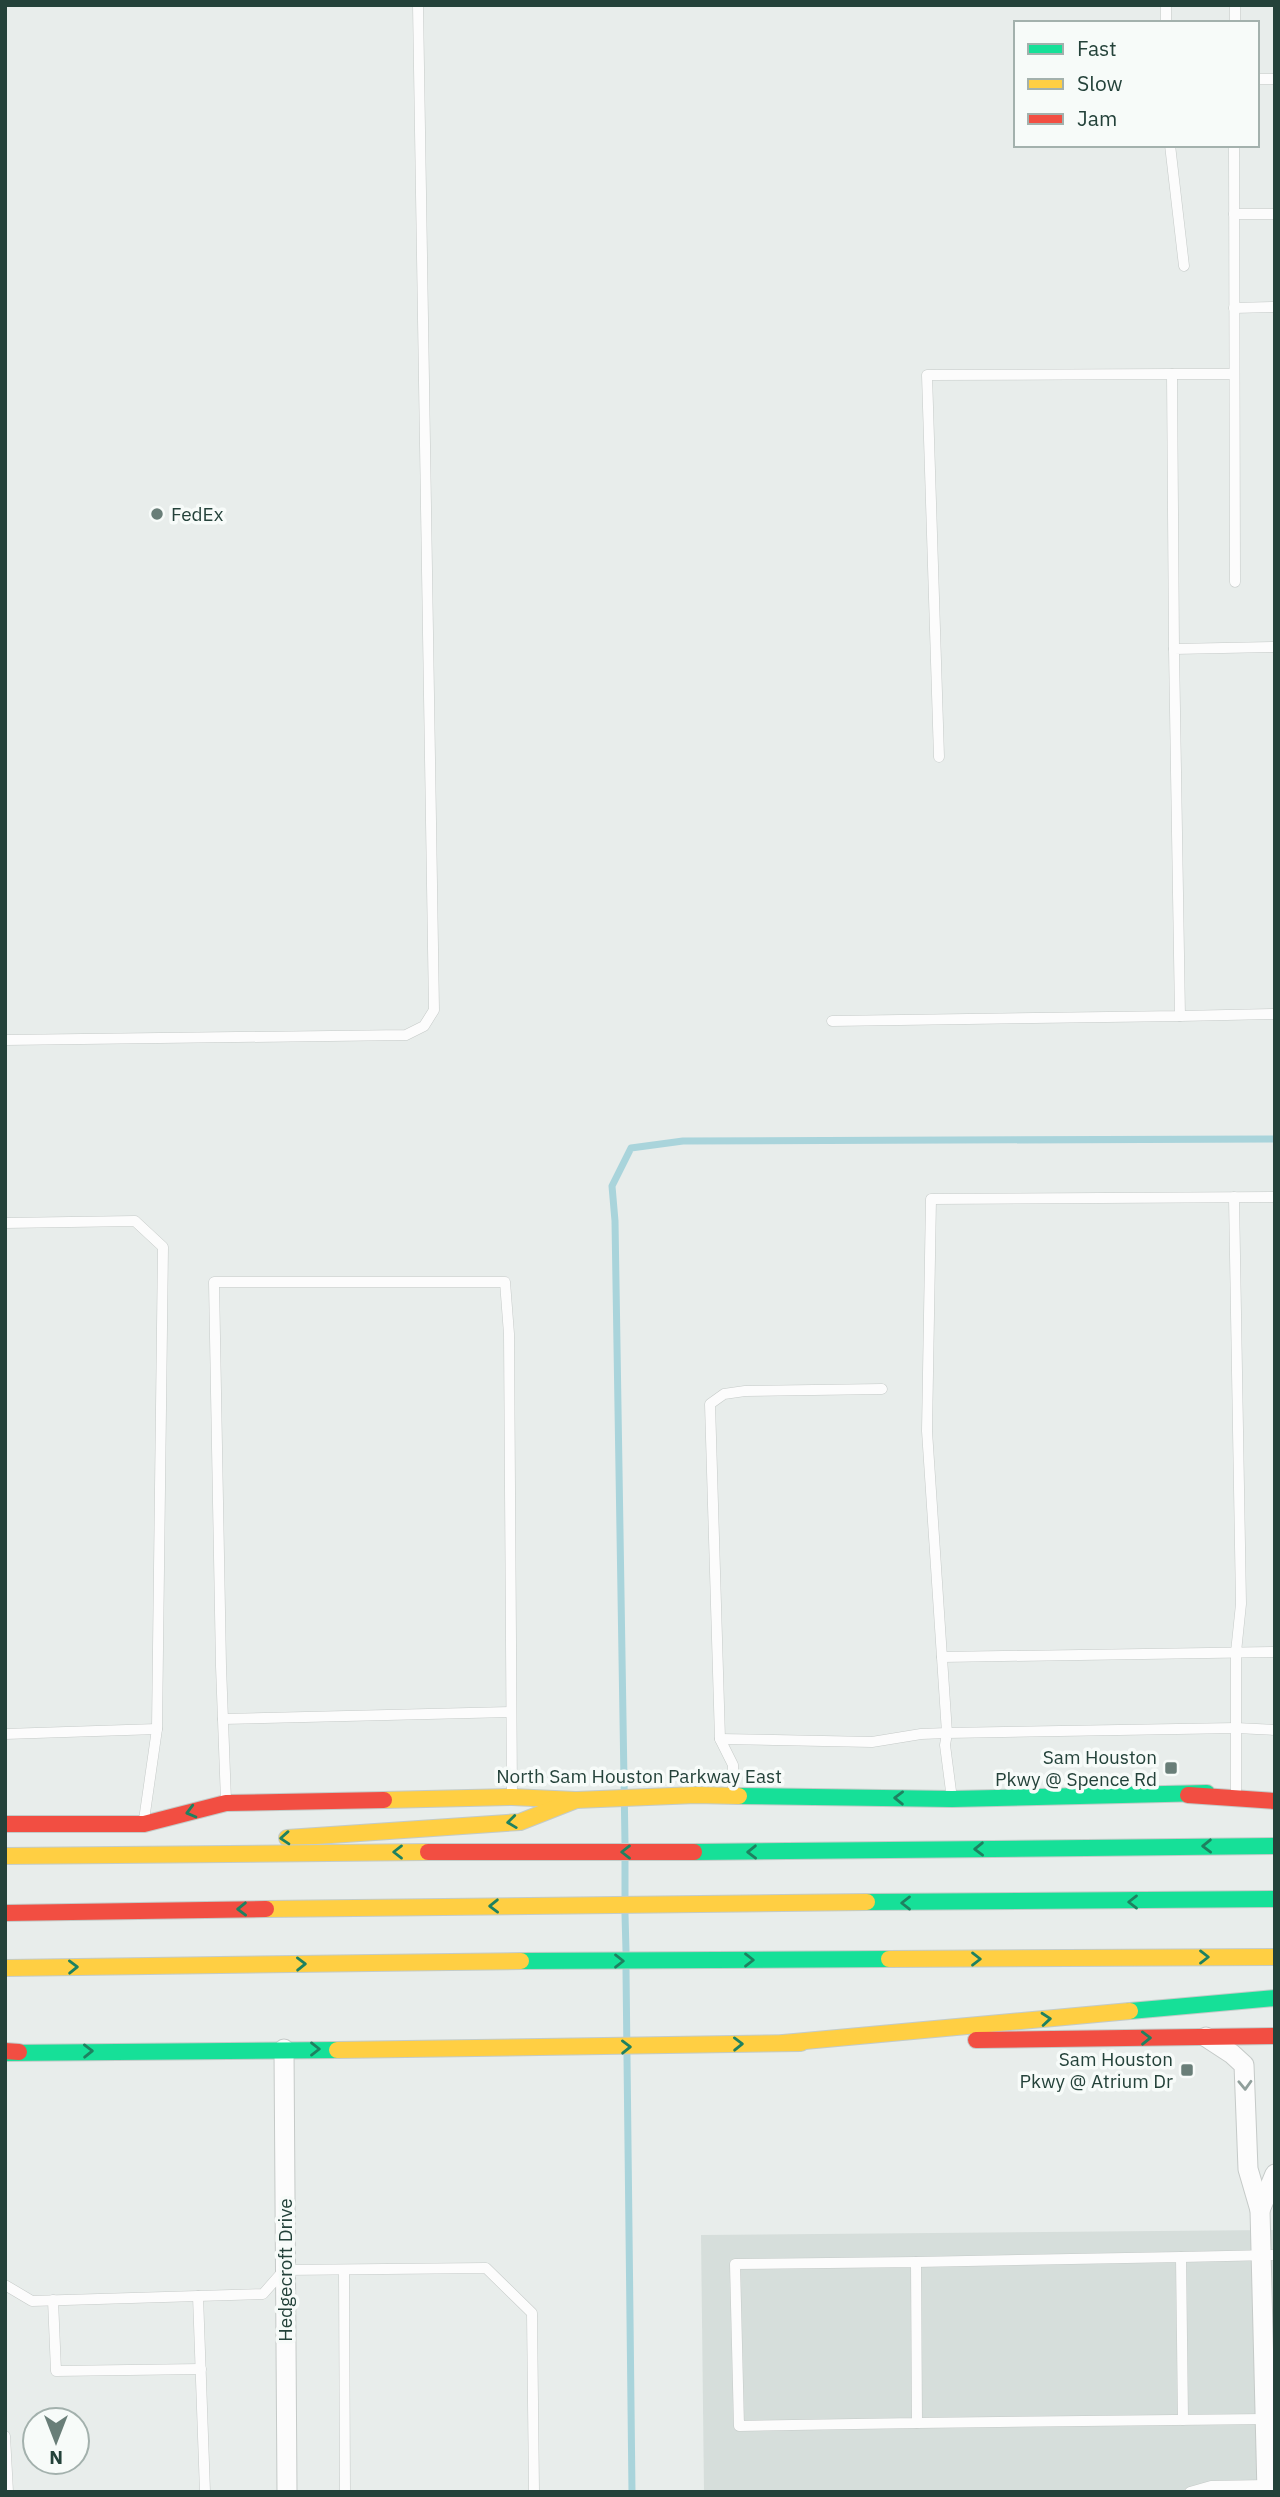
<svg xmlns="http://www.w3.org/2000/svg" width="1280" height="2497" viewBox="0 0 1280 2497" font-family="'IBM Plex Sans',sans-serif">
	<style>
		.built { fill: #d6dedb }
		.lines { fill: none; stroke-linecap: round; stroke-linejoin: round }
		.stream { stroke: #a9d4db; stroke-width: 7 }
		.lane-casing { stroke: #c5cac8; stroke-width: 11 }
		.street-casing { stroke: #c5cac8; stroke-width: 21 }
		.fast-casing { stroke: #c3cbc8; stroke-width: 18 }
		.slow-casing { stroke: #c3cbc8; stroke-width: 18 }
		.jam-casing { stroke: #c3cbc8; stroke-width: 18 }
		.lane { stroke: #fcfcfc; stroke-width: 10 }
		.street { stroke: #fcfcfc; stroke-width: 19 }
		.fast { stroke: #16e098; stroke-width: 16 }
		.slow { stroke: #ffcf43; stroke-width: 16 }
		.jam { stroke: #f24e42; stroke-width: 16 }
		.slow-bridge-casing { stroke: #c3ccc9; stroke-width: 18; stroke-linecap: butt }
		.jam-bridge-casing { stroke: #c3ccc9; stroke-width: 18; stroke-linecap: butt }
		.slow-bridge { stroke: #ffcf43; stroke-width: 16 }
		.jam-bridge { stroke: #f24e42; stroke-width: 16 }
		.oneway { stroke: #1e8160 }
		.oneway2 { stroke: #909f9b }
		.poi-dot { fill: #697e78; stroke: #f7fbf9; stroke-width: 2.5 }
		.labels { text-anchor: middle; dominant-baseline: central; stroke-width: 7; stroke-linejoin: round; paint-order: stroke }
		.poi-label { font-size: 19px; fill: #24423a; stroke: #f7fbf9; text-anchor: end }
		.street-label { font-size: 19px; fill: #24423a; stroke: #f7fbf9 }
	</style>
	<rect width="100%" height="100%" fill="#e8edeb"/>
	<path class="built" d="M1275,2230V2492H704L701,2235Z"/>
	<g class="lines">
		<g class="stream">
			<path d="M625,1843L615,1221L612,1186L631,1148L683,1141L1275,1139"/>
			<path d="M625,1861V1895"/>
			<path d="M625,1914L626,1951"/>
			<path d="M626,1970L632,2492"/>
		</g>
		<g class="lane-casing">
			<g id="lane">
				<path d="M1166,5V23"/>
				<path d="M1235,23V5"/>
				<path d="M1257,79H1275"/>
				<path d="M1170,145L1184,266"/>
				<path d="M1234,145L1235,582"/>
				<path d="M1234,214H1275"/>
				<path d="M1234,308L1275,307"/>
				<path d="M1172,374H1233"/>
				<path d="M939,757L927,375L1172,374L1174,649"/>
				<path d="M1180,1016L1275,1014"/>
				<path d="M832,1021L1180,1016L1174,649L1275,647"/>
				<path d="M5,1040L406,1035L424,1026L434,1010L418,5"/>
				<path d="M1234,1197L1241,1604L1236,1652V1790"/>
				<path d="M5,1223L135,1221L163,1247L157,1729L144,1820"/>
				<path d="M942,1657L1275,1652"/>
				<path d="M223,1719L511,1712"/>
				<path d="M5,1734L157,1729"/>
				<path d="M720,1739L872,1742L921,1734L947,1733L927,1431L931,1199L1275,1197"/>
				<path d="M733,1795V1765L720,1739L710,1404L724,1394L745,1391L882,1389"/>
				<path d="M952,1799L945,1745L947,1733L1236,1728L1275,1730"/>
				<path d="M226,1801L221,1666L214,1282H505L509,1334L512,1797"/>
				<path d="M1181,2257L1275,2255"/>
				<path d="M916,2262L917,2423L739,2426L735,2264Z"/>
				<path d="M916,2262L1181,2257L1183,2420"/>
				<path d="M344,2271L345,2492"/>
				<path d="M5,2285L32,2301L263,2294L284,2270L486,2268L532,2313L534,2492"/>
				<path d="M198,2296L205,2492"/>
				<path d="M53,2300L56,2371L201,2369"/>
				<path d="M917,2423L1265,2419"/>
				<path d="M5,2436L8,2492"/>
				<path d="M1190,2492L1211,2486L1267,2485"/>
			</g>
		</g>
		<g class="street-casing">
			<g id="street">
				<path d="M1206,2037L1232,2054L1244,2065L1248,2169L1260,2210L1267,2492"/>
				<path d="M284,2049L287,2492"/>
				<path d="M1260,2210L1275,2174"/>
			</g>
		</g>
		<g class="fast-casing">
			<g id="fast">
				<path d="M739,1796L952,1799L1207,1793"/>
				<path d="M694,1852L1275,1846"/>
				<path d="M867,1902L1275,1899"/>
				<path d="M521,1961L889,1959"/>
				<path d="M1130,2011L1275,1998"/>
				<path d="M5,2053L337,2050"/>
			</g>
		</g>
		<g class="slow-casing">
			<g id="slow">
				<path d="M384,1800L512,1797L576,1800L696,1795L739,1796"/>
				<path d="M287,1838L520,1822L576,1800"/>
				<path d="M266,1909L867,1902"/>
				<path d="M889,1959L1275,1957"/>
				<path d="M5,1968L521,1961"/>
				<path d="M783,2043L1130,2011"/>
				<path d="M337,2050L801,2043"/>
			</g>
		</g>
		<g class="jam-casing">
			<g id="jam">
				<path d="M1188,1795L1275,1801"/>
				<path d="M5,1824H144L226,1803L384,1800"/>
				<path d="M5,1913L266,1909"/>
				<path d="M976,2040L1275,2036"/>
				<path d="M5,2051L19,2052"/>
			</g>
		</g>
		<use href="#lane" class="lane"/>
		<use href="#street" class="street"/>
		<use href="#fast" class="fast"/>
		<use href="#slow" class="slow"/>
		<use href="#jam" class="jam"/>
		<g class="slow-bridge-casing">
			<path id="slow-bridge" d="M5,1856L428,1852"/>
		</g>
		<g class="jam-bridge-casing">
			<path id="jam-bridge" d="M428,1852H694"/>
		</g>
		<use href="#slow-bridge" class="slow-bridge"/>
		<use href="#jam-bridge" class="jam-bridge"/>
	</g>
	<defs><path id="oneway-chevron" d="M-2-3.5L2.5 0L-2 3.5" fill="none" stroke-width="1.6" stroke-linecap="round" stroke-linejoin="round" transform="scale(1.75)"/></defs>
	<g class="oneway">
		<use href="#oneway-chevron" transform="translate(899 1798) rotate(-179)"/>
		<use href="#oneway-chevron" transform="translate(191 1812) rotate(165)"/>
		<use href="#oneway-chevron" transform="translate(512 1822) rotate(173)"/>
		<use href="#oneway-chevron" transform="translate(285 1838) rotate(176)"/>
		<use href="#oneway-chevron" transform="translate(1207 1846) rotate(179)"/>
		<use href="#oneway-chevron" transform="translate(979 1849) rotate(179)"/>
		<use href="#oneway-chevron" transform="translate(398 1852) rotate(180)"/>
		<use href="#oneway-chevron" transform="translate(626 1852) rotate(180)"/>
		<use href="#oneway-chevron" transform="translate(752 1852) rotate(179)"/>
		<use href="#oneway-chevron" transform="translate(1133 1902) rotate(180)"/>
		<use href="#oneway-chevron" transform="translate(906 1903) rotate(180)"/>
		<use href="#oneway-chevron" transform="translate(494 1906) rotate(179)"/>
		<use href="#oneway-chevron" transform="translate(242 1909) rotate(179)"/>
		<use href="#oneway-chevron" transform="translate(1204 1957)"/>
		<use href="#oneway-chevron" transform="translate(976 1959)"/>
		<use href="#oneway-chevron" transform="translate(749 1960)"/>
		<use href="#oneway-chevron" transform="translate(619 1961)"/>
		<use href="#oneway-chevron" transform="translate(301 1964) rotate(-1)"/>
		<use href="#oneway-chevron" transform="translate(73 1967) rotate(-1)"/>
		<use href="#oneway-chevron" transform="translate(1046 2019) rotate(-5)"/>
		<use href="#oneway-chevron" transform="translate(1146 2038) rotate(-1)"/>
		<use href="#oneway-chevron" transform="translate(738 2044) rotate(-1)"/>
		<use href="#oneway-chevron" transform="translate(626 2047) rotate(-1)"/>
		<use href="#oneway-chevron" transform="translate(315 2049)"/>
		<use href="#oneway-chevron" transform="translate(88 2051) rotate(-1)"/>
	</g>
	<use class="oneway2" href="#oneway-chevron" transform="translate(1245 2085) rotate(88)"/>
	<g class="poi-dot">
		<circle cx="157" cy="514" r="7"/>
		<rect x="1164" y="1761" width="14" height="14" rx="3.5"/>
		<rect x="1180" y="2063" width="14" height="14" rx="3.5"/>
	</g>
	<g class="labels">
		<g class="poi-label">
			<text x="171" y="514" text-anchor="start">FedEx</text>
			<text x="1157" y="1757">Sam Houston<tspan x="1157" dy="22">Pkwy @ Spence Rd</tspan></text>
			<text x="1173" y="2059">Sam Houston<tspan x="1173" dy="22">Pkwy @ Atrium Dr</tspan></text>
		</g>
		<g class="street-label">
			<text x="639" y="1776">North Sam Houston Parkway East</text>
			<text transform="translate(285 2270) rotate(-90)">Hedgecroft Drive</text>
		</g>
	</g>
	<rect width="1280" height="2497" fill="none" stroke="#24423a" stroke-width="14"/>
	<rect x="1014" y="21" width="245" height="126" fill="#f7fbf9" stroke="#a3b1ad" stroke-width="2"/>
	<rect x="1028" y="44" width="35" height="10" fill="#16e098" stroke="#a3b1ad" stroke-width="2"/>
	<text x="1077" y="56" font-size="21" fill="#24423a">Fast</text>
	<rect x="1028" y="79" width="35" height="10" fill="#ffcf43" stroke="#a3b1ad" stroke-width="2"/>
	<text x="1077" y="91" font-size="21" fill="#24423a">Slow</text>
	<rect x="1028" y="114" width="35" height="10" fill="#f24e42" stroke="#a3b1ad" stroke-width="2"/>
	<text x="1077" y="126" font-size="21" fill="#24423a">Jam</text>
	<g transform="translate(56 2441) rotate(180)"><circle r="33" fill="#f7fbf9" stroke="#a3b1ad" stroke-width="2"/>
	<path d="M0-5L12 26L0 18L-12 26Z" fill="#697e78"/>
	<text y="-10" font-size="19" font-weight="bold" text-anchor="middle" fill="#24423a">N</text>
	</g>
</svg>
